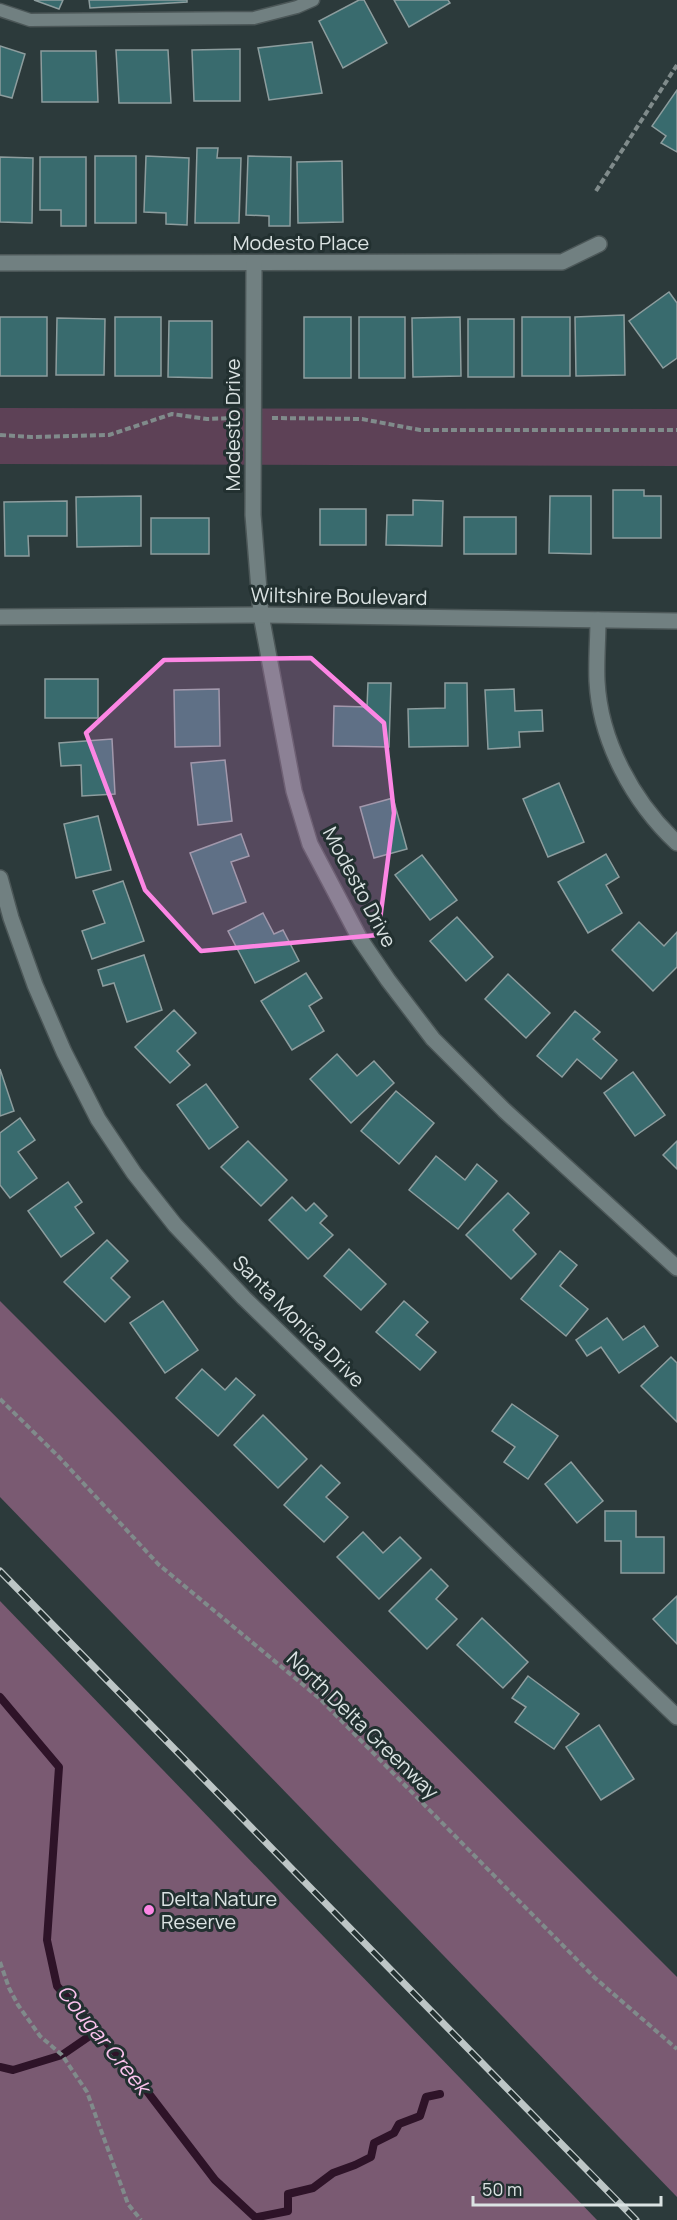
<svg xmlns="http://www.w3.org/2000/svg" width="677" height="2220" viewBox="0 0 677 2220" font-family="Manrope,sans-serif">
	<style>
		.green { fill: #5d4156 }
		.forest { fill: #7a5a72 }
		.lines { fill: none; stroke-linecap: round; stroke-linejoin: round }
		.stream { stroke: #2e1328; stroke-width: 8 }
		.building { fill: #396b6e; stroke: #8d9d9e; stroke-width: 1.5 }
		.service-casing { stroke: #4c5758; stroke-width: 15 }
		.minor-casing { stroke: #4c5758; stroke-width: 18 }
		.path { stroke: #808b8b; stroke-width: 4; stroke-dasharray: 6 3; stroke-linecap: butt }
		.service { stroke: #718081; stroke-width: 12 }
		.minor { stroke: #718081; stroke-width: 15 }
		.rail-casing { stroke: #bdc6c6; stroke-width: 7 }
		.rail { stroke: #223030; stroke-width: 4.5; stroke-dasharray: 14; stroke-linecap: butt }
		.marked { fill: #fc86e4; fill-opacity: 0.2; stroke: #fc86e4; stroke-width: 4.5; stroke-linejoin: round }
		.poi-dot { fill: #fc86e4; stroke: #223030; stroke-width: 2 }
		.labels { text-anchor: middle; dominant-baseline: central; stroke-width: 6; stroke-linejoin: round; paint-order: stroke }
		.street-label { font-size: 20px; fill: #dbe3e3; stroke: #223030 }
		.poi-label { font-size: 20px; fill: #dbe3e3; stroke: #223030; text-anchor: start }
		.water-label { font-size: 21px; font-style: italic; fill: #fcc3ee; stroke: #223030 }
	</style>
	<rect width="100%" height="100%" fill="#2c3a3b"/>
	<path class="green" d="M0,408L677,409V466L0,464Z"/>
	<g class="forest">
		<path d="M0,1301L677,1977V2197L0,1497Z"/>
		<path d="M0,1601L597,2220H0Z"/>
	</g>
	<g class="lines">
		<g class="stream">
			<path d="M0,1697L59,1767L47,1940L57,1986L130,2069L215,2180L258,2220"/>
			<path d="M0,2067L13,2070L62,2055L97,2031"/>
			<path d="M258,2217L288,2211V2194L313,2188L333,2173L355,2165L371,2157L374,2143L394,2133L399,2124L420,2116L426,2097L440,2094"/>
		</g>
	</g>
	<g class="building">
		<path d="M34,0H63L59,9Z"/>
		<path d="M89,0H187V2L90,8Z"/>
		<path d="M359,0H364L387,43L343,68L319,21Z"/>
		<path d="M394,0H448L450,3L409,27Z"/>
		<path d="M312,42L322,93L269,100L258,48Z"/>
		<path d="M0,46L25,54L12,98L0,95Z"/>
		<path d="M240,49V101H194L192,50Z"/>
		<path d="M116,50H168L171,103H119Z"/>
		<path d="M41,51H96L98,102H42Z"/>
		<path d="M677,90V152L661,143L666,136L652,126Z"/>
		<path d="M197,148H218L217,158H241L239,223H195Z"/>
		<rect x="95" y="156" width="41" height="67"/>
		<path d="M146,156L189,158L187,225L166,224V213L144,212Z"/>
		<path d="M248,156L291,157L290,226H269V216L246,215Z"/>
		<path d="M0,157L33,158L32,223L0,222Z"/>
		<path d="M40,157H86V226H61V210H40Z"/>
		<path d="M342,161L343,222L298,223L297,162Z"/>
		<path d="M669,292L677,303V358L663,368L629,321Z"/>
		<path d="M624,315L625,375L576,376L575,317Z"/>
		<rect x="0" y="317" width="47" height="59"/>
		<rect x="115" y="317" width="46" height="59"/>
		<rect x="304" y="317" width="47" height="61"/>
		<rect x="359" y="317" width="46" height="61"/>
		<path d="M460,317L461,376L413,377L412,318Z"/>
		<rect x="522" y="317" width="48" height="59"/>
		<path d="M57,318L105,319L104,375H56Z"/>
		<rect x="468" y="319" width="46" height="58"/>
		<path d="M169,321H212V378L168,377Z"/>
		<path d="M613,490H644V496H661V538H613Z"/>
		<path d="M141,496V546L77,547L76,497Z"/>
		<path d="M550,496H591V554L549,553Z"/>
		<path d="M413,500L443,501L442,546L386,545L387,515H413Z"/>
		<path d="M67,501V536H28L29,556H5L4,502Z"/>
		<rect x="320" y="509" width="46" height="36"/>
		<rect x="464" y="517" width="52" height="37"/>
		<rect x="151" y="518" width="58" height="36"/>
		<rect x="45" y="679" width="53" height="39"/>
		<path d="M368,683H391L389,747L333,746L334,706L367,707Z"/>
		<path d="M445,683H467L468,746L409,747L408,709L445,708Z"/>
		<path d="M219,689L220,746L175,747L174,690Z"/>
		<path d="M514,689L515,711L542,710L543,731L519,732L520,747L488,749L485,690Z"/>
		<path d="M112,739L115,794L82,796L81,765L61,766L59,743Z"/>
		<path d="M225,760L232,821L198,825L191,763Z"/>
		<path d="M559,783L584,842L548,857L523,799Z"/>
		<path d="M393,798L407,849L374,858L360,807Z"/>
		<path d="M98,816L111,870L76,878L64,824Z"/>
		<path d="M241,834L249,856L231,862L246,902L213,914L190,853Z"/>
		<path d="M606,854L619,877L606,885L622,913L588,933L558,882Z"/>
		<path d="M422,855L457,900L430,920L395,875Z"/>
		<path d="M123,881L144,941L92,959L82,931L105,923L93,891Z"/>
		<path d="M263,913L274,934L283,930L299,961L255,983L228,931Z"/>
		<path d="M457,917L493,957L466,981L430,941Z"/>
		<path d="M639,922L664,946L677,932V967L653,991L612,950Z"/>
		<path d="M144,955L162,1010L127,1022L114,983L103,986L98,970Z"/>
		<path d="M306,973L322,998L309,1006L324,1031L292,1050L261,1001Z"/>
		<path d="M508,974L550,1013L526,1038L485,999Z"/>
		<path d="M174,1010L196,1033L177,1051L190,1065L170,1083L135,1047Z"/>
		<path d="M575,1011L600,1032L593,1039L617,1060L601,1079L577,1059L562,1077L537,1056Z"/>
		<path d="M337,1054L357,1076L374,1061L394,1083L351,1123L310,1079Z"/>
		<path d="M0,1069L14,1111L0,1116Z"/>
		<path d="M633,1072L665,1115L635,1136L604,1093Z"/>
		<path d="M206,1084L238,1127L209,1149L177,1105Z"/>
		<path d="M396,1091L434,1123L399,1164L361,1131Z"/>
		<path d="M20,1118L35,1140L18,1152L37,1178L10,1198L0,1185V1133Z"/>
		<path d="M248,1141L287,1180L261,1206L221,1167Z"/>
		<path d="M677,1141V1169L663,1155Z"/>
		<path d="M436,1156L465,1180L477,1164L497,1181L458,1229L409,1190Z"/>
		<path d="M68,1182L82,1202L75,1207L94,1233L61,1257L28,1211Z"/>
		<path d="M508,1193L529,1213L513,1230L536,1254L511,1279L466,1235Z"/>
		<path d="M292,1197L306,1211L314,1203L327,1216L320,1223L333,1235L308,1259L269,1220Z"/>
		<path d="M107,1240L128,1261L111,1278L130,1297L105,1322L64,1282Z"/>
		<path d="M349,1249L386,1284L361,1310L324,1276Z"/>
		<path d="M560,1251L577,1265L560,1286L588,1309L566,1336L521,1299Z"/>
		<path d="M163,1301L198,1350L165,1373L130,1323Z"/>
		<path d="M404,1301L428,1322L416,1335L436,1352L420,1370L376,1332Z"/>
		<path d="M607,1318L623,1340L644,1326L658,1346L619,1373L601,1347L587,1356L576,1340Z"/>
		<path d="M671,1357L677,1363V1422L641,1386Z"/>
		<path d="M202,1369L225,1390L236,1378L255,1395L218,1436L176,1398Z"/>
		<path d="M512,1404L558,1436L528,1479L504,1462L515,1447L492,1431Z"/>
		<path d="M263,1415L307,1459L278,1488L234,1445Z"/>
		<path d="M571,1462L603,1501L577,1523L545,1484Z"/>
		<path d="M321,1465L340,1483L326,1497L348,1517L324,1542L284,1505Z"/>
		<path d="M605,1511H636V1537H664V1573H621V1541H605Z"/>
		<path d="M363,1532L383,1553L400,1537L421,1558L379,1599L337,1557Z"/>
		<path d="M431,1569L448,1586L436,1599L457,1619L427,1649L389,1611Z"/>
		<path d="M677,1596V1644L653,1619Z"/>
		<path d="M482,1618L528,1662L503,1688L457,1645Z"/>
		<path d="M528,1676L579,1714L554,1749L515,1722L526,1707L512,1698Z"/>
		<path d="M599,1725L634,1779L601,1800L566,1747Z"/>
	</g>
	<g class="lines">
		<g class="service-casing">
			<path id="service" d="M0,10L30,20L254,18L297,7L313,0"/>
		</g>
		<g class="minor-casing">
			<g id="minor">
				<path d="M0,263L562,262L599,244"/>
				<path d="M254,263L253,515L261,615L294,791L310,844L360,939L388,980L433,1039L504,1110L677,1268"/>
				<path d="M0,617L261,615L677,621"/>
				<path d="M598,620C598,640 596,661 597,681C600,741 633,802 677,843"/>
				<path d="M0,878L11,918L35,985L64,1052L98,1119L134,1173L175,1225L244,1298L509,1556L677,1717"/>
			</g>
		</g>
		<g class="path">
			<path d="M596,191L677,65"/>
			<path d="M272,418L362,419L420,430H677"/>
			<path d="M0,435L32,437L109,435L172,414L207,419L235,418"/>
			<path d="M0,1399L60,1458L158,1564L319,1698L595,1978L677,2049"/>
			<path d="M0,1962L9,1988L18,2005L40,2036L62,2055L87,2092L128,2204L141,2220"/>
		</g>
		<use href="#service" class="service"/>
		<use href="#minor" class="minor"/>
		<g class="rail-casing">
			<path id="rail" d="M0,1571L636,2220"/>
		</g>
		<use href="#rail" class="rail"/>
	</g>
	<path class="marked" d="M311,658L384,723L394,813L378,935L201,951L145,890L86,733L164,660Z"/>
	<circle class="poi-dot" cx="149" cy="1910" r="6"/>
	<g class="labels">
		<g class="street-label">
			<text x="301" y="242">Modesto Place</text>
			<text transform="translate(232 425) rotate(-90)">Modesto Drive</text>
			<text transform="translate(339 596) rotate(1)">Wiltshire Boulevard</text>
			<text transform="translate(360 887) rotate(62)">Modesto Drive</text>
			<text transform="translate(299 1321) rotate(45)">Santa Monica Drive</text>
			<text transform="translate(363 1725) rotate(44)">North Delta Greenway</text>
		</g>
		<g class="poi-label">
			<text x="161" y="1898">Delta Nature<tspan x="161" dy="23">Reserve</tspan></text>
		</g>
		<g class="water-label">
			<text transform="translate(104 2039) rotate(51)">Cougar Creek</text>
		</g>
	</g>
	<path d="M473 2196v9h188v-9" fill="none" stroke="#dbe3e3" stroke-width="3"/>
	<text x="482" y="2196" font-size="18" fill="#dbe3e3" stroke="#223030" stroke-width="4.5" paint-order="stroke">50 m</text>
</svg>
